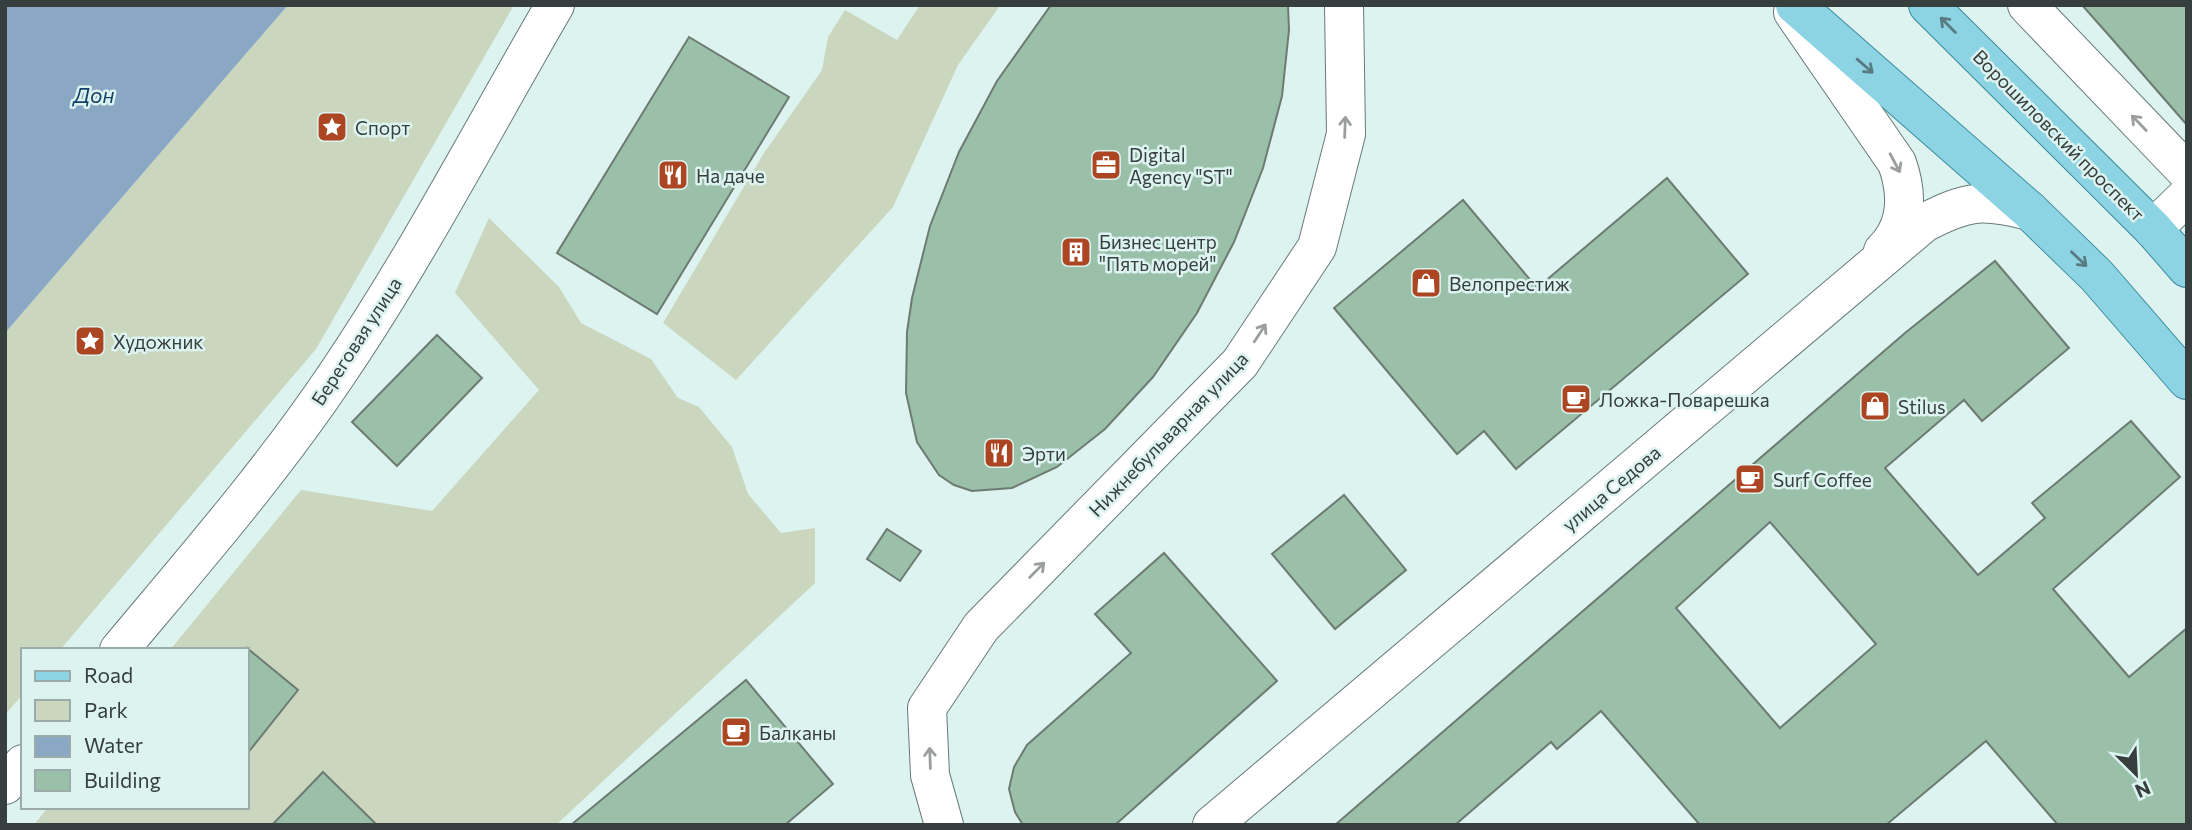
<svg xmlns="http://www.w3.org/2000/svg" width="2192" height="830" viewBox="0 0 2192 830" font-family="Commissioner,sans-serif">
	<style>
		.green { fill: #cbd6bf }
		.water { fill: #8aa7c3 }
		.building { fill: #9ac0a9; stroke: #6d7b72; stroke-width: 2; fill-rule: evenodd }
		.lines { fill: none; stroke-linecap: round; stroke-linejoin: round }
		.minor-casing { stroke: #677a78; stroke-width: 40 }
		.major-casing { stroke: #3c8c9e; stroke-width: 40 }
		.minor { stroke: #fff; stroke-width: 38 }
		.major { stroke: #8cd3e3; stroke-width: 38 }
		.oneway { stroke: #587a80 }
		.oneway2 { stroke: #9a9f9e }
		.labels { text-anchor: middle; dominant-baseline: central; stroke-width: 5; stroke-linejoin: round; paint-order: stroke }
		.poi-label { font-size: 19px; fill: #363f3e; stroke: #ddf3f0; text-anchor: start }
		.street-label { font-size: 19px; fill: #363f3e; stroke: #ddf3f0 }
		.water-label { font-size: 21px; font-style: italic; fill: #144369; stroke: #ddf3f0 }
	</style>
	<rect width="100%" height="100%" fill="#ddf3f0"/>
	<g class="green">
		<path d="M288,5H514L316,349L60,650H23V694L5,715V333Z"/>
		<path d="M920,5L999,7L958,65L893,207L736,380L663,323L764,153L822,70L828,37L845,10L897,40Z"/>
		<path d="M489,218L559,287L581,323L651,359L678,398L699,407L732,447L748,494L781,533L815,528V583L556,825H34L48,807H247V650H170L301,490L432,511L539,390L455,293Z"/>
	</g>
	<path class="water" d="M5,5H288L5,333Z"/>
	<g class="building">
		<path d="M1051,5H1288L1289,30L1282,96L1263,168L1234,242L1197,313L1153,377L1105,429L1057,467L1012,488L972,491L954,485L939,475L917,442L906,393L907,332L912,298L930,226L959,152L997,81Z"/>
		<path d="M2082,5H2187V125L2113,40Z"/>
		<path d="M689,37L789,97L657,314L557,253Z"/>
		<path d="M1667,178L1748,274L1516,469L1484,431L1457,454L1334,308L1463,200L1537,288Z"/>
		<path d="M1995,261L2069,348L1982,421L1964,400L1885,468L1978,575L2045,518L2032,503L2131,421L2180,477L2053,589L2129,677L2187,628V825H2058L1986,741L1886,825H1700L1601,711L1557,749L1551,742L1455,825H1335L1905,333ZM1770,522L1876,644L1780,728L1676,608Z"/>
		<path d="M437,335L482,378L397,466L352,422Z"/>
		<path d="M1344,495L1406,570L1335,629L1272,554Z"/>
		<path d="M887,529L921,551L900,581L867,559Z"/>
		<path d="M1164,553L1277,681L1115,825H1023L1015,812L1009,789L1014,767L1027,745L1131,653L1095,614Z"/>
		<path d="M247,648L298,690L247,754Z"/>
		<path d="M746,680L833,784L785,825H571Z"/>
		<path d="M323,772L377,825H272Z"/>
	</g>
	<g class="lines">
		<g class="minor-casing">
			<g id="minor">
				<path d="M2027,5L2187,172"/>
				<path d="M1793,12L1897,163C1908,194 1908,227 1883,251"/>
				<path d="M2153,229L2187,196"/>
				<path d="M119,650C195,559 273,470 339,371C418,254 484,127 555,5"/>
				<path d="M5,785L23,764"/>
				<path d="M944,825L930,775L927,708L981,627L1240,363L1317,247L1346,134L1344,5"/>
				<path d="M1212,825L1924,223C1968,200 1983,199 2030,211"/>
			</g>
		</g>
		<g class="major-casing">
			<g id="major">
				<path d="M1795,5L2030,211L2097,276L2187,380"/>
				<path d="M1928,5L2153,229L2187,268"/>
			</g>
		</g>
		<use href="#minor" class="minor"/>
		<use href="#major" class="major"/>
	</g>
	<defs><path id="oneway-shaft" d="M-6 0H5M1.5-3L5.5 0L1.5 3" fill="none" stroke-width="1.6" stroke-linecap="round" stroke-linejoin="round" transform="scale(1.75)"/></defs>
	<g class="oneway">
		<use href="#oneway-shaft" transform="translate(1948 25) rotate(-135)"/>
		<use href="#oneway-shaft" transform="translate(1865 66) rotate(41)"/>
		<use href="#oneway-shaft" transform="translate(2079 259) rotate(44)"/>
	</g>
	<g class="oneway2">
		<use href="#oneway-shaft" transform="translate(2139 123) rotate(-134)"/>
		<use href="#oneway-shaft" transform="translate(1345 127) rotate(-88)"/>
		<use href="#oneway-shaft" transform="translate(1895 163) rotate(62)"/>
		<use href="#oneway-shaft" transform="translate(1260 333) rotate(-57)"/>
		<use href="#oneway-shaft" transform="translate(1037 570) rotate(-45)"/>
		<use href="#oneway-shaft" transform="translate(930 758) rotate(-92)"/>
	</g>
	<defs>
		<g id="sight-square" transform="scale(1.575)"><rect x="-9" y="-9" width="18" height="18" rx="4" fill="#ac4521" stroke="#ddf3f0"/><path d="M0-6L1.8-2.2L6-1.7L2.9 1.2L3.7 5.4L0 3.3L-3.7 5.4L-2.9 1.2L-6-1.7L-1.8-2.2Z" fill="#fff"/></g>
		<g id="office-square" transform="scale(1.575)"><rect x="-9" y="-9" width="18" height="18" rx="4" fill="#ac4521" stroke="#ddf3f0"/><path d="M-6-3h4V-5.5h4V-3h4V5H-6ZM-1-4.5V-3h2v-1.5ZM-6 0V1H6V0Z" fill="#fff"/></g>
		<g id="restaurant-square" transform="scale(1.575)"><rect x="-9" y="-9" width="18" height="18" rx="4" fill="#ac4521" stroke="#ddf3f0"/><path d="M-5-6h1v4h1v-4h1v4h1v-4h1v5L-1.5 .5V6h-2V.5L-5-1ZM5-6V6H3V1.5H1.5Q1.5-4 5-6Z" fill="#fff"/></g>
		<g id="building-square" transform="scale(1.575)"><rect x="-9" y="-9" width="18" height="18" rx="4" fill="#ac4521" stroke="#ddf3f0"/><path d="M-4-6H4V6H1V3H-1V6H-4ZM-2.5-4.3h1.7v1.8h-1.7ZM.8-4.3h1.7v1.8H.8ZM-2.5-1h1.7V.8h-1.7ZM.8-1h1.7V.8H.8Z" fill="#fff"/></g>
		<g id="shop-square" transform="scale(1.575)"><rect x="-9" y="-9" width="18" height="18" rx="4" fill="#ac4521" stroke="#ddf3f0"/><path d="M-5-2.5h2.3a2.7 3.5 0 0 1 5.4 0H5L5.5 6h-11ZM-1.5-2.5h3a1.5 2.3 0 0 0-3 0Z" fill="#fff"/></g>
		<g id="cafe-square" transform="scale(1.575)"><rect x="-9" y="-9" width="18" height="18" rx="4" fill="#ac4521" stroke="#ddf3f0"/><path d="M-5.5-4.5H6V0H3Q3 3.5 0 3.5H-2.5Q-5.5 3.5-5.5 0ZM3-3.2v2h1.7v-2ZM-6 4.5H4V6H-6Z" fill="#fff"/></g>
	</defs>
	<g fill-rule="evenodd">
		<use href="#sight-square" x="332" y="127"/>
		<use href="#office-square" x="1106" y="165"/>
		<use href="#restaurant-square" x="673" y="175"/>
		<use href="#building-square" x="1076" y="252"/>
		<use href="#shop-square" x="1426" y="283"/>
		<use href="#sight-square" x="90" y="341"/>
		<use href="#cafe-square" x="1576" y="399"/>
		<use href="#shop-square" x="1875" y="406"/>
		<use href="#restaurant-square" x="999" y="453"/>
		<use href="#cafe-square" x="1750" y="479"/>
		<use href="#cafe-square" x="736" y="732"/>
	</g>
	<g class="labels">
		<g class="poi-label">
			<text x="355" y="127">Спорт</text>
			<text x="1129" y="154">Digital<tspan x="1129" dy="22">Agency "ST"</tspan></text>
			<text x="696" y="175">На даче</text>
			<text x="1099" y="241">Бизнес центр<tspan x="1099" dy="22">"Пять морей"</tspan></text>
			<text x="1449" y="283">Велопрестиж</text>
			<text x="113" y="341">Художник</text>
			<text x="1599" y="399">Ложка-Поварешка</text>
			<text x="1898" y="406">Stilus</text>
			<text x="1022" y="453">Эрти</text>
			<text x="1773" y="479">Surf Coffee</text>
			<text x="759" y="732">Балканы</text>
		</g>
		<g class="street-label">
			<text transform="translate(2059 135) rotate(45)">Ворошиловский проспект</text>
			<text transform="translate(356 341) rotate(-57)">Береговая улица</text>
			<text transform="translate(1168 434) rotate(-46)">Нижнебульварная улица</text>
			<text transform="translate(1611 488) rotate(-40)">улица Седова</text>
		</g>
		<g class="water-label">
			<text x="94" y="94">Дон</text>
		</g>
	</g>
	<rect width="2192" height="830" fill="none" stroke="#363f3e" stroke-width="14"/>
	<rect x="21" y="648" width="228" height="161" fill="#ddf3f0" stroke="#9aaba9" stroke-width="2"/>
	<rect x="35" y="671" width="35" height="10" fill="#8cd3e3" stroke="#9aaba9" stroke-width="2"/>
	<text x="84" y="683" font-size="21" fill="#363f3e">Road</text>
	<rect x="35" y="700" width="35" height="21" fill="#cbd6bf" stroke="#9aaba9" stroke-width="2"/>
	<text x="84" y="718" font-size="21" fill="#363f3e">Park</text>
	<rect x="35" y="736" width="35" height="21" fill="#8aa7c3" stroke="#9aaba9" stroke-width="2"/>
	<text x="84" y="753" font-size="21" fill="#363f3e">Water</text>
	<rect x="35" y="770" width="35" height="21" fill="#9ac0a9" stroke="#9aaba9" stroke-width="2"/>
	<text x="84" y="788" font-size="21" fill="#363f3e">Building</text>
	<g transform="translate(2136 774) rotate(156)" stroke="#ddf3f0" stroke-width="5" paint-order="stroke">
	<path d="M0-5L12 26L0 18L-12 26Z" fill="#363f3e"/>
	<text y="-10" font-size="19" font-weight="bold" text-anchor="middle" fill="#363f3e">N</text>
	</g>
</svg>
